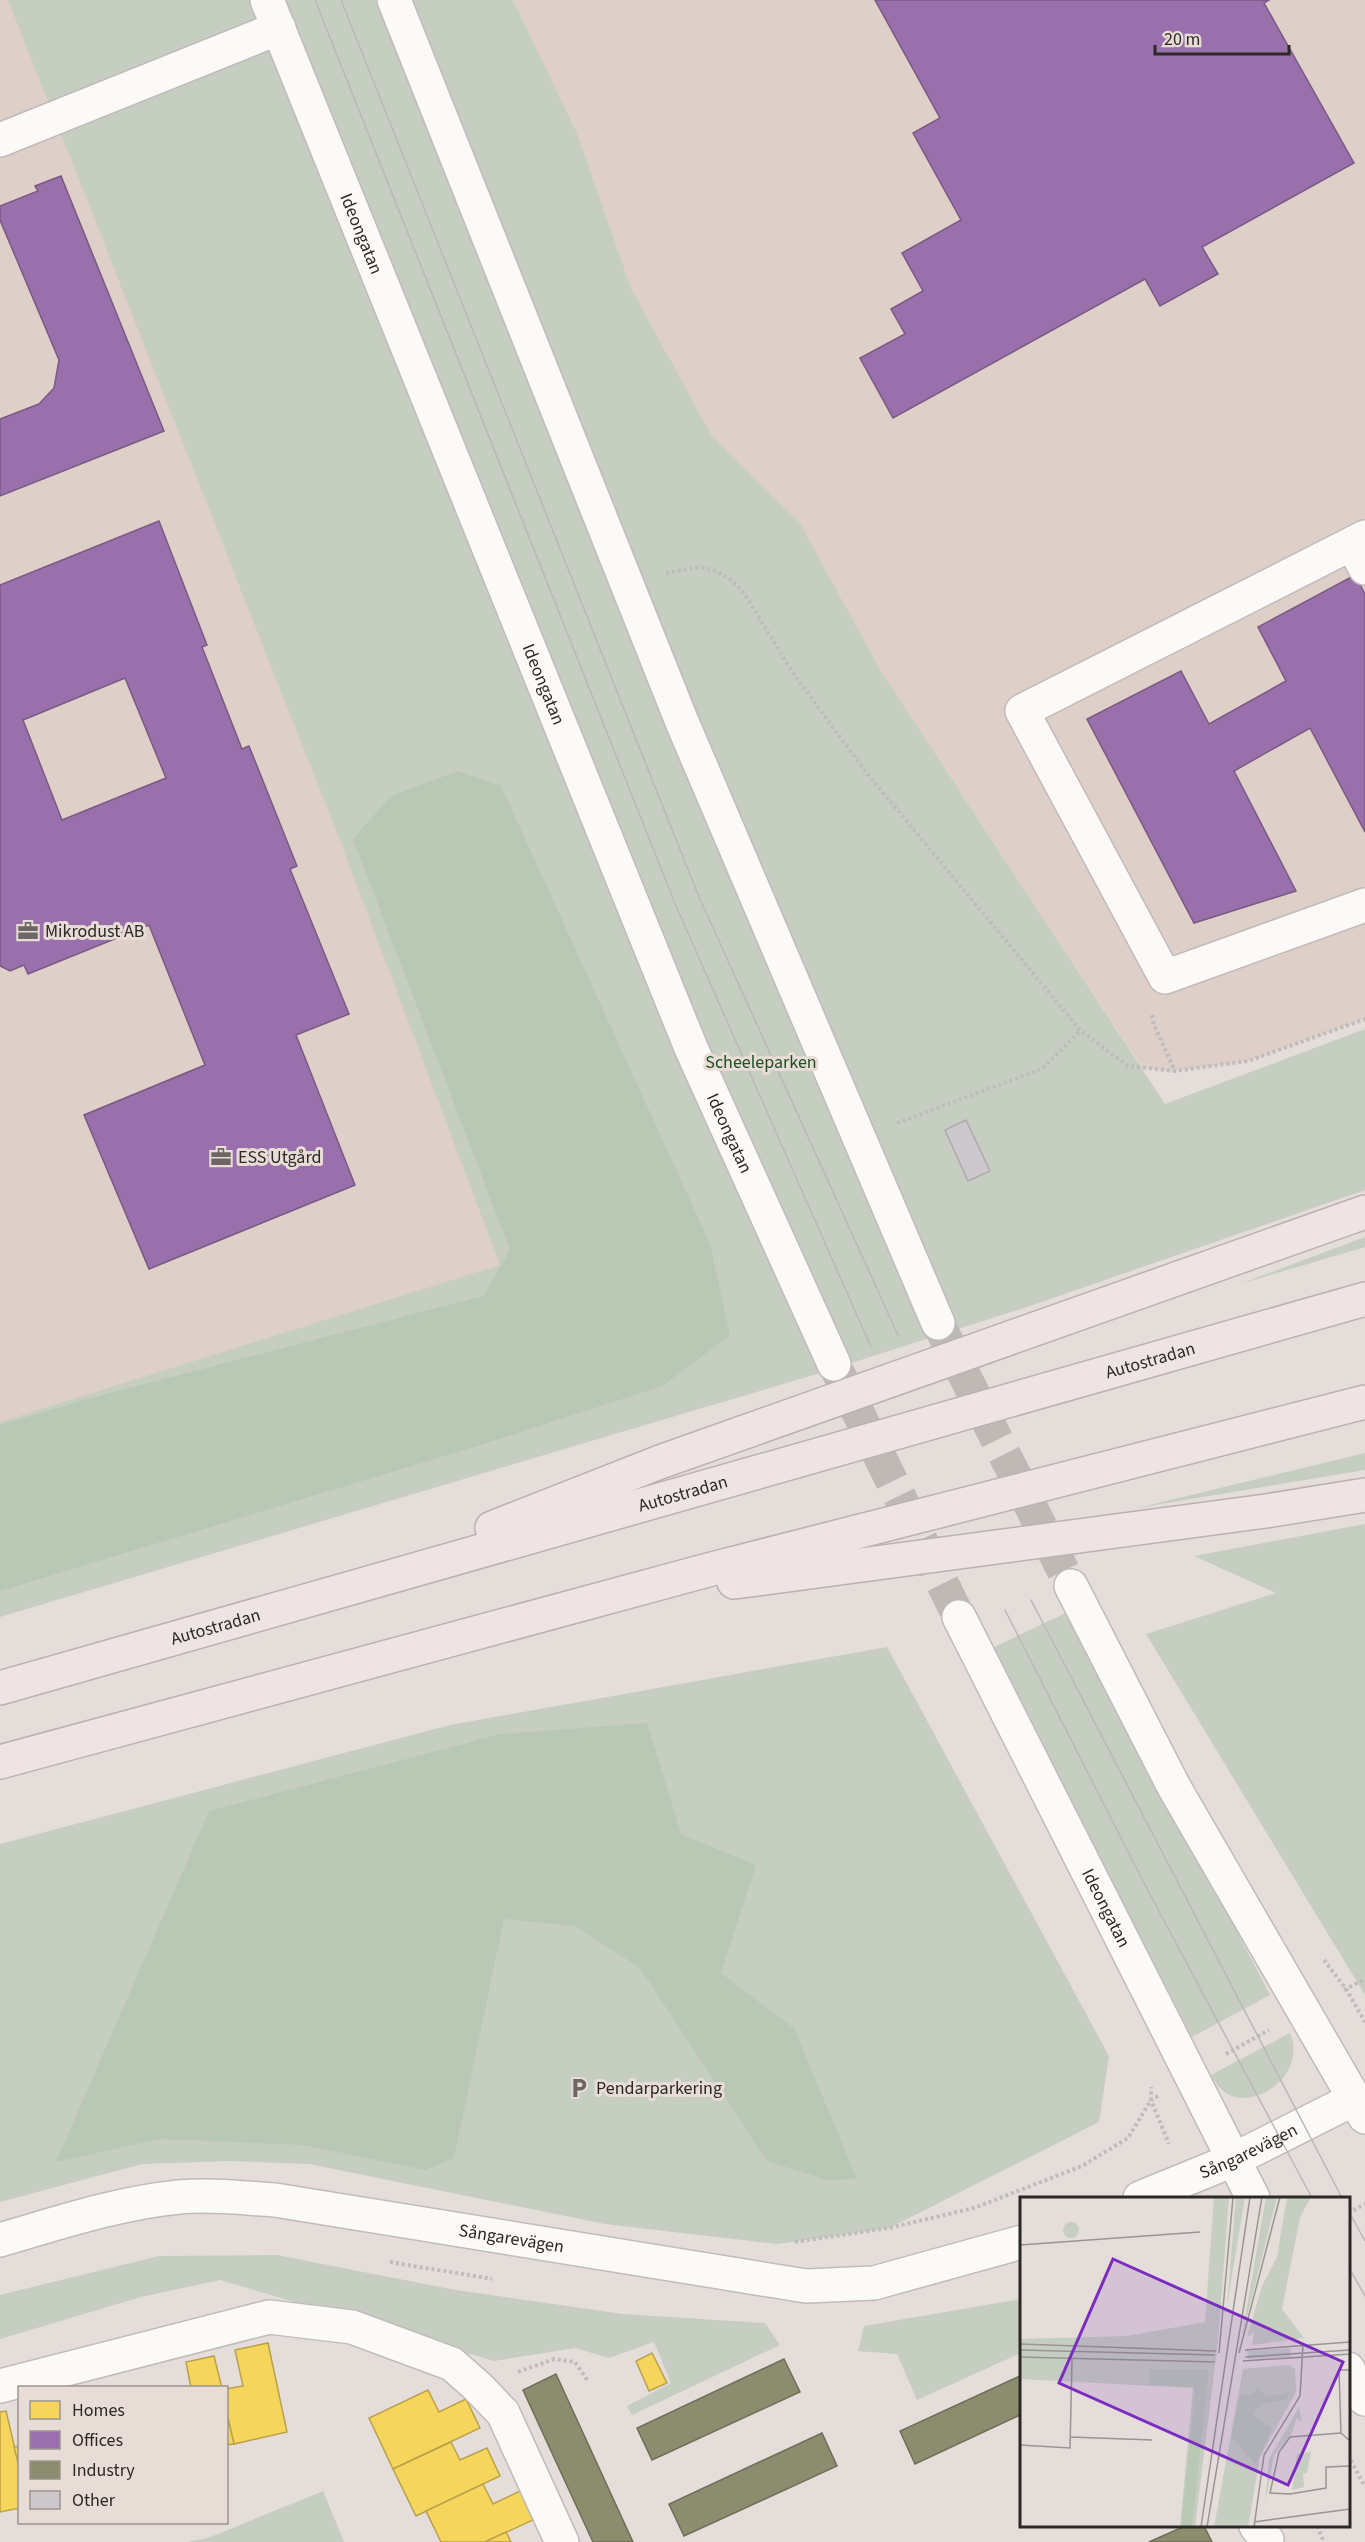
<svg xmlns="http://www.w3.org/2000/svg" width="1365" height="2542" viewBox="0 0 1365 2542" font-family="'Source Sans 3',sans-serif">
	<style>
		.built { fill: #decfc9 }
		.green { fill: #c5cec1 }
		.forest { fill: #b9c8b5 }
		.homes { fill: #f6d55c; stroke: #b9a14c; stroke-width: 1.5 }
		.offices { fill: #9970ab; stroke: #785a83; stroke-width: 1.5; fill-rule: evenodd }
		.industry { fill: #8c8c6e; stroke: #6f6e58; stroke-width: 1.5 }
		.building { fill: #ccc8ce; stroke: #aeaaab; stroke-width: 1.5 }
		.lines { fill: none; stroke-linecap: round; stroke-linejoin: round }
		.minor-tunnel { stroke: #bfb9b6; stroke-width: 33; stroke-dasharray: 33 16; stroke-linecap: butt }
		.minor-casing { stroke: #c1bbb9; stroke-width: 36 }
		.highway-casing { stroke: #bdb0b0; stroke-width: 36 }
		.path { stroke: #bfbdbb; stroke-width: 4; stroke-dasharray: 3 3; stroke-linecap: butt }
		.minor { stroke: #fbfaf9; stroke-width: 33 }
		.highway { stroke: #efe4e5; stroke-width: 33 }
		.tram { stroke: #bab8b7; stroke-width: 1.5 }
		.labels { text-anchor: middle; dominant-baseline: central; stroke-width: 6; stroke-linejoin: round; paint-order: stroke }
		.street-label { font-size: 18px; fill: #2c2825; stroke: #e8dcd6 }
		.poi-label { font-size: 18px; fill: #2c2825; stroke: #e8dcd6; text-anchor: start }
		.park-label { font-size: 18px; fill: #1e4e23; stroke: #e8dcd6 }
		.inset-road { fill: none; stroke: #9a9592; stroke-width: 1.5 }
		.view { fill: #7b2cbf; fill-opacity: 0.15; stroke: #7b2cbf; stroke-width: 3 }
		.inset-edge { fill: none; stroke: #2c2825; stroke-width: 3 }
	</style>
	<rect width="100%" height="100%" fill="#e4ddda"/>
	<g class="built">
		<path d="M0,0H185L742,1349L0,1572Z"/>
		<path d="M513,0H1365V1019L1248,1061L1175,1071L1142,1068L881,671L800,523L712,436L631,288L577,133Z"/>
	</g>
	<g class="green">
		<path d="M8,0H513L577,133L631,288L712,436L800,523L881,671L1165,1104L1365,1029V1190L1030,1306L820,1373L0,1617V1422L500,1265L342,846Z"/>
		<path d="M1365,1237V1247L1240,1284Z"/>
		<path d="M1365,1453V1470L1137,1508Z"/>
		<path d="M1365,1524V1995L1146,1634L1276,1593L1194,1556Z"/>
		<path d="M1070,1611L1270,1995L1192,2037L992,1648Z"/>
		<path d="M887,1647L1109,2056L1099,2122L889,2228L777,2244L605,2224L309,2164L230,2161L142,2164L0,2202V1844L450,1725Z"/>
		<path d="M1290,2033C1308,2074 1254,2112 1226,2093C1219,2089 1215,2081 1211,2075Z"/>
		<path d="M277,2255L450,2289L623,2314L765,2323L780,2345L632,2415L627,2406L671,2383L654,2342L609,2358L575,2348L494,2361L220,2280L141,2297L0,2339V2295L159,2256Z"/>
		<path d="M1021,2299V2353L917,2400L897,2354L858,2351L864,2326Z"/>
		<path d="M323,2491L344,2542H187L208,2538Z"/>
	</g>
	<g class="forest">
		<path d="M458,771L501,786L710,1244L730,1335L662,1386L484,1444L0,1591V1425L91,1398L483,1296L510,1250L353,839L391,796Z"/>
		<path d="M647,1723L681,1834L756,1865L721,1973L794,2028L857,2179L827,2180L767,2161L640,1968L575,1926L504,1919L454,2158L425,2170L304,2145L160,2139L56,2162L209,1811L501,1734Z"/>
	</g>
	<g class="homes">
		<path d="M268,2343L287,2432L234,2444L226,2410V2389L243,2386L235,2350Z"/>
		<path d="M652,2353L667,2383L649,2391L636,2361Z"/>
		<path d="M214,2356L222,2388H191L186,2362Z"/>
		<path d="M428,2390L439,2412L466,2399L480,2428L393,2469L369,2418Z"/>
		<path d="M226,2410L234,2444L226,2445Z"/>
		<path d="M6,2411L20,2470V2508L0,2512V2412Z"/>
		<path d="M451,2442L460,2460L487,2448L500,2476L416,2516L393,2469Z"/>
		<path d="M20,2446V2470L14,2447Z"/>
		<path d="M483,2484L493,2504L520,2491L533,2520L485,2542H441L426,2511Z"/>
		<path d="M506,2532L511,2542H485Z"/>
	</g>
	<g class="offices">
		<path d="M875,0H1269L1264,3L1354,163L1202,247L1218,274L1160,306L1145,279L893,418L860,358L905,334L891,309L923,291L902,253L961,220L913,133L940,118Z"/>
		<path d="M61,176L164,431L0,496V419L39,404L54,388L59,360L0,220V206L38,191L35,186Z"/>
		<path d="M159,521L207,645L202,647L242,749L249,746L297,866L290,869L349,1014L296,1035L355,1185L149,1269L84,1115L205,1065L149,925L28,974L24,965L10,971L0,966V585ZM125,678L166,778L62,820L23,720Z"/>
		<path d="M1355,575L1365,594V832L1310,728L1234,771L1296,891L1194,923L1087,719L1181,671L1209,724L1286,681L1258,627Z"/>
	</g>
	<g class="industry">
		<path d="M784,2359L800,2392L652,2460L637,2428Z"/>
		<path d="M556,2374L633,2542H593L523,2390Z"/>
		<path d="M1022,2375V2414L915,2464L900,2431Z"/>
		<path d="M822,2433L837,2466L684,2536L669,2504Z"/>
		<path d="M1185,2526H1204L1212,2542H1149Z"/>
	</g>
	<path class="building" d="M966,1120L990,1171L968,1181L945,1130Z"/>
	<g class="lines">
		<g class="minor-tunnel">
			<path d="M938,1323L1071,1586"/>
			<path d="M834,1364L959,1617"/>
		</g>
		<g class="minor-casing">
			<g id="minor">
				<path id="s1" d="M267,0L691,1048L834,1364"/>
				<path d="M394,0L682,722L938,1323"/>
				<path d="M0,140L279,28"/>
				<path d="M1365,537L1022,711L1165,977L1365,905"/>
				<path d="M1352,544L1365,568"/>
				<path d="M1071,1586L1174,1787L1365,2117"/>
				<path id="s2" d="M959,1617L1253,2198"/>
				<path id="s3" d="M1140,2198L1233,2160L1356,2098"/>
				<path id="s4" d="M0,2240C58,2223 118,2203 179,2197C211,2194 243,2198 275,2200L806,2286L874,2283L1022,2242"/>
				<path d="M1348,2369L1365,2399"/>
				<path d="M0,2386L269,2317L352,2327L452,2364L478,2387L503,2413L562,2542"/>
				<path d="M1256,2526L1267,2540"/>
			</g>
		</g>
		<g class="highway-casing">
			<g id="highway">
				<path d="M492,1528L660,1462L1365,1212"/>
				<path d="M734,1582L1266,1511L1365,1495"/>
				<path id="s5" d="M0,1688L1365,1299"/>
				<path d="M0,1762L708,1570L1365,1402"/>
			</g>
		</g>
		<g class="path">
			<path d="M666,573L700,567L716,571L731,580L744,593L793,673L865,771L1080,1030L1128,1066L1175,1071L1248,1061L1365,1019"/>
			<path d="M1152,1015L1154,1025L1175,1071"/>
			<path d="M897,1123L1042,1069L1080,1031"/>
			<path d="M1324,1960L1346,1989L1365,2022"/>
			<path d="M1344,1990L1365,1979"/>
			<path d="M1226,2054L1269,2030"/>
			<path d="M1158,2096L1151,2100L1169,2144"/>
			<path d="M1348,2213L1365,2204"/>
			<path d="M795,2242L889,2228L974,2208L1082,2166L1128,2138L1151,2100V2087"/>
			<path d="M390,2262L492,2279"/>
			<path d="M518,2372L554,2359L575,2362L588,2381"/>
			<path d="M1348,2455L1365,2487"/>
			<path d="M1317,2526L1324,2542"/>
		</g>
		<use href="#minor" class="minor"/>
		<use href="#highway" class="highway"/>
		<g class="tram">
			<path d="M315,0L676,906L871,1347"/>
			<path d="M341,0L699,897L898,1335"/>
			<path d="M1031,1600L1342,2198"/>
			<path d="M1005,1610L1145,1885L1312,2198"/>
			<path d="M1348,2210L1365,2241"/>
			<path d="M1348,2266L1365,2296"/>
		</g>
	</g>
	<defs>
		<g id="office-bare" transform="scale(1.62)"><path d="M-6-3h4V-5.5h4V-3h4V5H-6ZM-1-4.5V-3h2v-1.5ZM-6 0V1H6V0Z" fill="#6c6764" stroke="#e8dcd6" stroke-width="2.5" paint-order="stroke"/></g>
		<g id="parking-bare" transform="scale(1.62)"><path d="M-3.5-5.5H1a3.5 3.5 0 0 1 0 7H-1V5.5H-3.5ZM-1-3.4V-.6H.8a1.4 1.4 0 0 0 0-2.8Z" fill="#6c6764" stroke="#e8dcd6" stroke-width="2.5" paint-order="stroke"/></g>
	</defs>
	<g fill-rule="evenodd">
		<use href="#office-bare" x="28" y="931"/>
		<use href="#office-bare" x="221" y="1157"/>
		<use href="#parking-bare" x="579" y="2088"/>
	</g>
	<g class="labels">
		<g class="street-label">
			<text stroke="none"><textPath href="#s1" startOffset="252">Ideongatan</textPath></text>
			<text stroke="none"><textPath href="#s1" startOffset="738">Ideongatan</textPath></text>
			<text stroke="none"><textPath href="#s1" startOffset="1224">Ideongatan</textPath></text>
			<text stroke="none"><textPath href="#s5" startOffset="1196">Autostradan</textPath></text>
			<text stroke="none"><textPath href="#s5" startOffset="710">Autostradan</textPath></text>
			<text stroke="none"><textPath href="#s5" startOffset="224">Autostradan</textPath></text>
			<text stroke="none"><textPath href="#s2" startOffset="326">Ideongatan</textPath></text>
			<text stroke="none"><textPath href="#s3" startOffset="118">Sångarevägen</textPath></text>
			<text stroke="none"><textPath href="#s4" startOffset="520">Sångarevägen</textPath></text>
		</g>
		<g class="poi-label">
			<text x="45" y="931">Mikrodust AB</text>
			<text x="238" y="1157">ESS Utgård</text>
			<text x="596" y="2088">Pendarparkering</text>
		</g>
		<g class="park-label">
			<text x="761" y="1062">Scheeleparken</text>
		</g>
	</g>
	<g transform="translate(1020 2197)">
		<rect width="330" height="330" fill="#e4ddda"/>
		<path d="M194,0H209L198,145L175,330H160L173,191L0,182V142L107,139L185,125ZM216,0H225L207,109ZM246,0H257L221,144ZM267,0H291L280,20L262,112L284,141L232,148L234,135L227,140L242,89L257,60ZM43 33a8 8 0 1 1 16 0a8 8 0 1 1-16 0ZM270,151L271,160L228,162L227,154ZM269,168L275,172L276,195L240,260L228,330H194L223,172ZM279,210L282,226L277,221L272,236L254,258L245,308L249,262ZM291,255L287,276L283,277L284,290L272,293L277,257Z" fill="#c5cec1"/>
		<path d="M130,172L189,173L172,330H161L175,194L172,190L129,188ZM238,192L246,200L270,196L265,203L242,207L233,217L252,231L236,268L211,240L220,197L232,198Z" fill="#b9c8b5"/>
		<path class="inset-road" d="M330,40V63M0,48L180,35M0,147L196,154M0,153L195,158M225,153L330,145M199,156L213,0M219,156L260,0M0,160L195,165M225,160L330,153M223,164L330,157M330,173H319L321,236L330,244M321,236L270,240L259,255L250,296L270,297L306,291V270L330,269M50,240L132,243M0,248L50,251L52,162M234,325L330,312M181,330L230,0M187,330L242,0M234,330L244,258L280,199L283,148"/>
		<path class="view" d="M93,62L323,165L268,288L39,186Z"/>
		<rect width="330" height="330" class="inset-edge"/>
	</g>
	<rect x="18" y="2386" width="210" height="138" fill="#e8dcd6" stroke="#9d948f" stroke-width="1.5"/>
	<rect x="30" y="2401" width="30" height="18" fill="#f6d55c" stroke="#9d948f" stroke-width="1.5"/>
	<text x="72" y="2416" font-size="18" fill="#2c2825">Homes</text>
	<rect x="30" y="2431" width="30" height="18" fill="#9970ab" stroke="#9d948f" stroke-width="1.5"/>
	<text x="72" y="2446" font-size="18" fill="#2c2825">Offices</text>
	<rect x="30" y="2461" width="30" height="18" fill="#8c8c6e" stroke="#9d948f" stroke-width="1.5"/>
	<text x="72" y="2476" font-size="18" fill="#2c2825">Industry</text>
	<rect x="30" y="2491" width="30" height="18" fill="#ccc8ce" stroke="#9d948f" stroke-width="1.5"/>
	<text x="72" y="2506" font-size="18" fill="#2c2825">Other</text>
	<path d="M1155 45v9h134v-9" fill="none" stroke="#2c2825" stroke-width="3"/>
	<text x="1164" y="45" font-size="18" fill="#2c2825" stroke="#e8dcd6" stroke-width="4.5" paint-order="stroke">20 m</text>
</svg>
